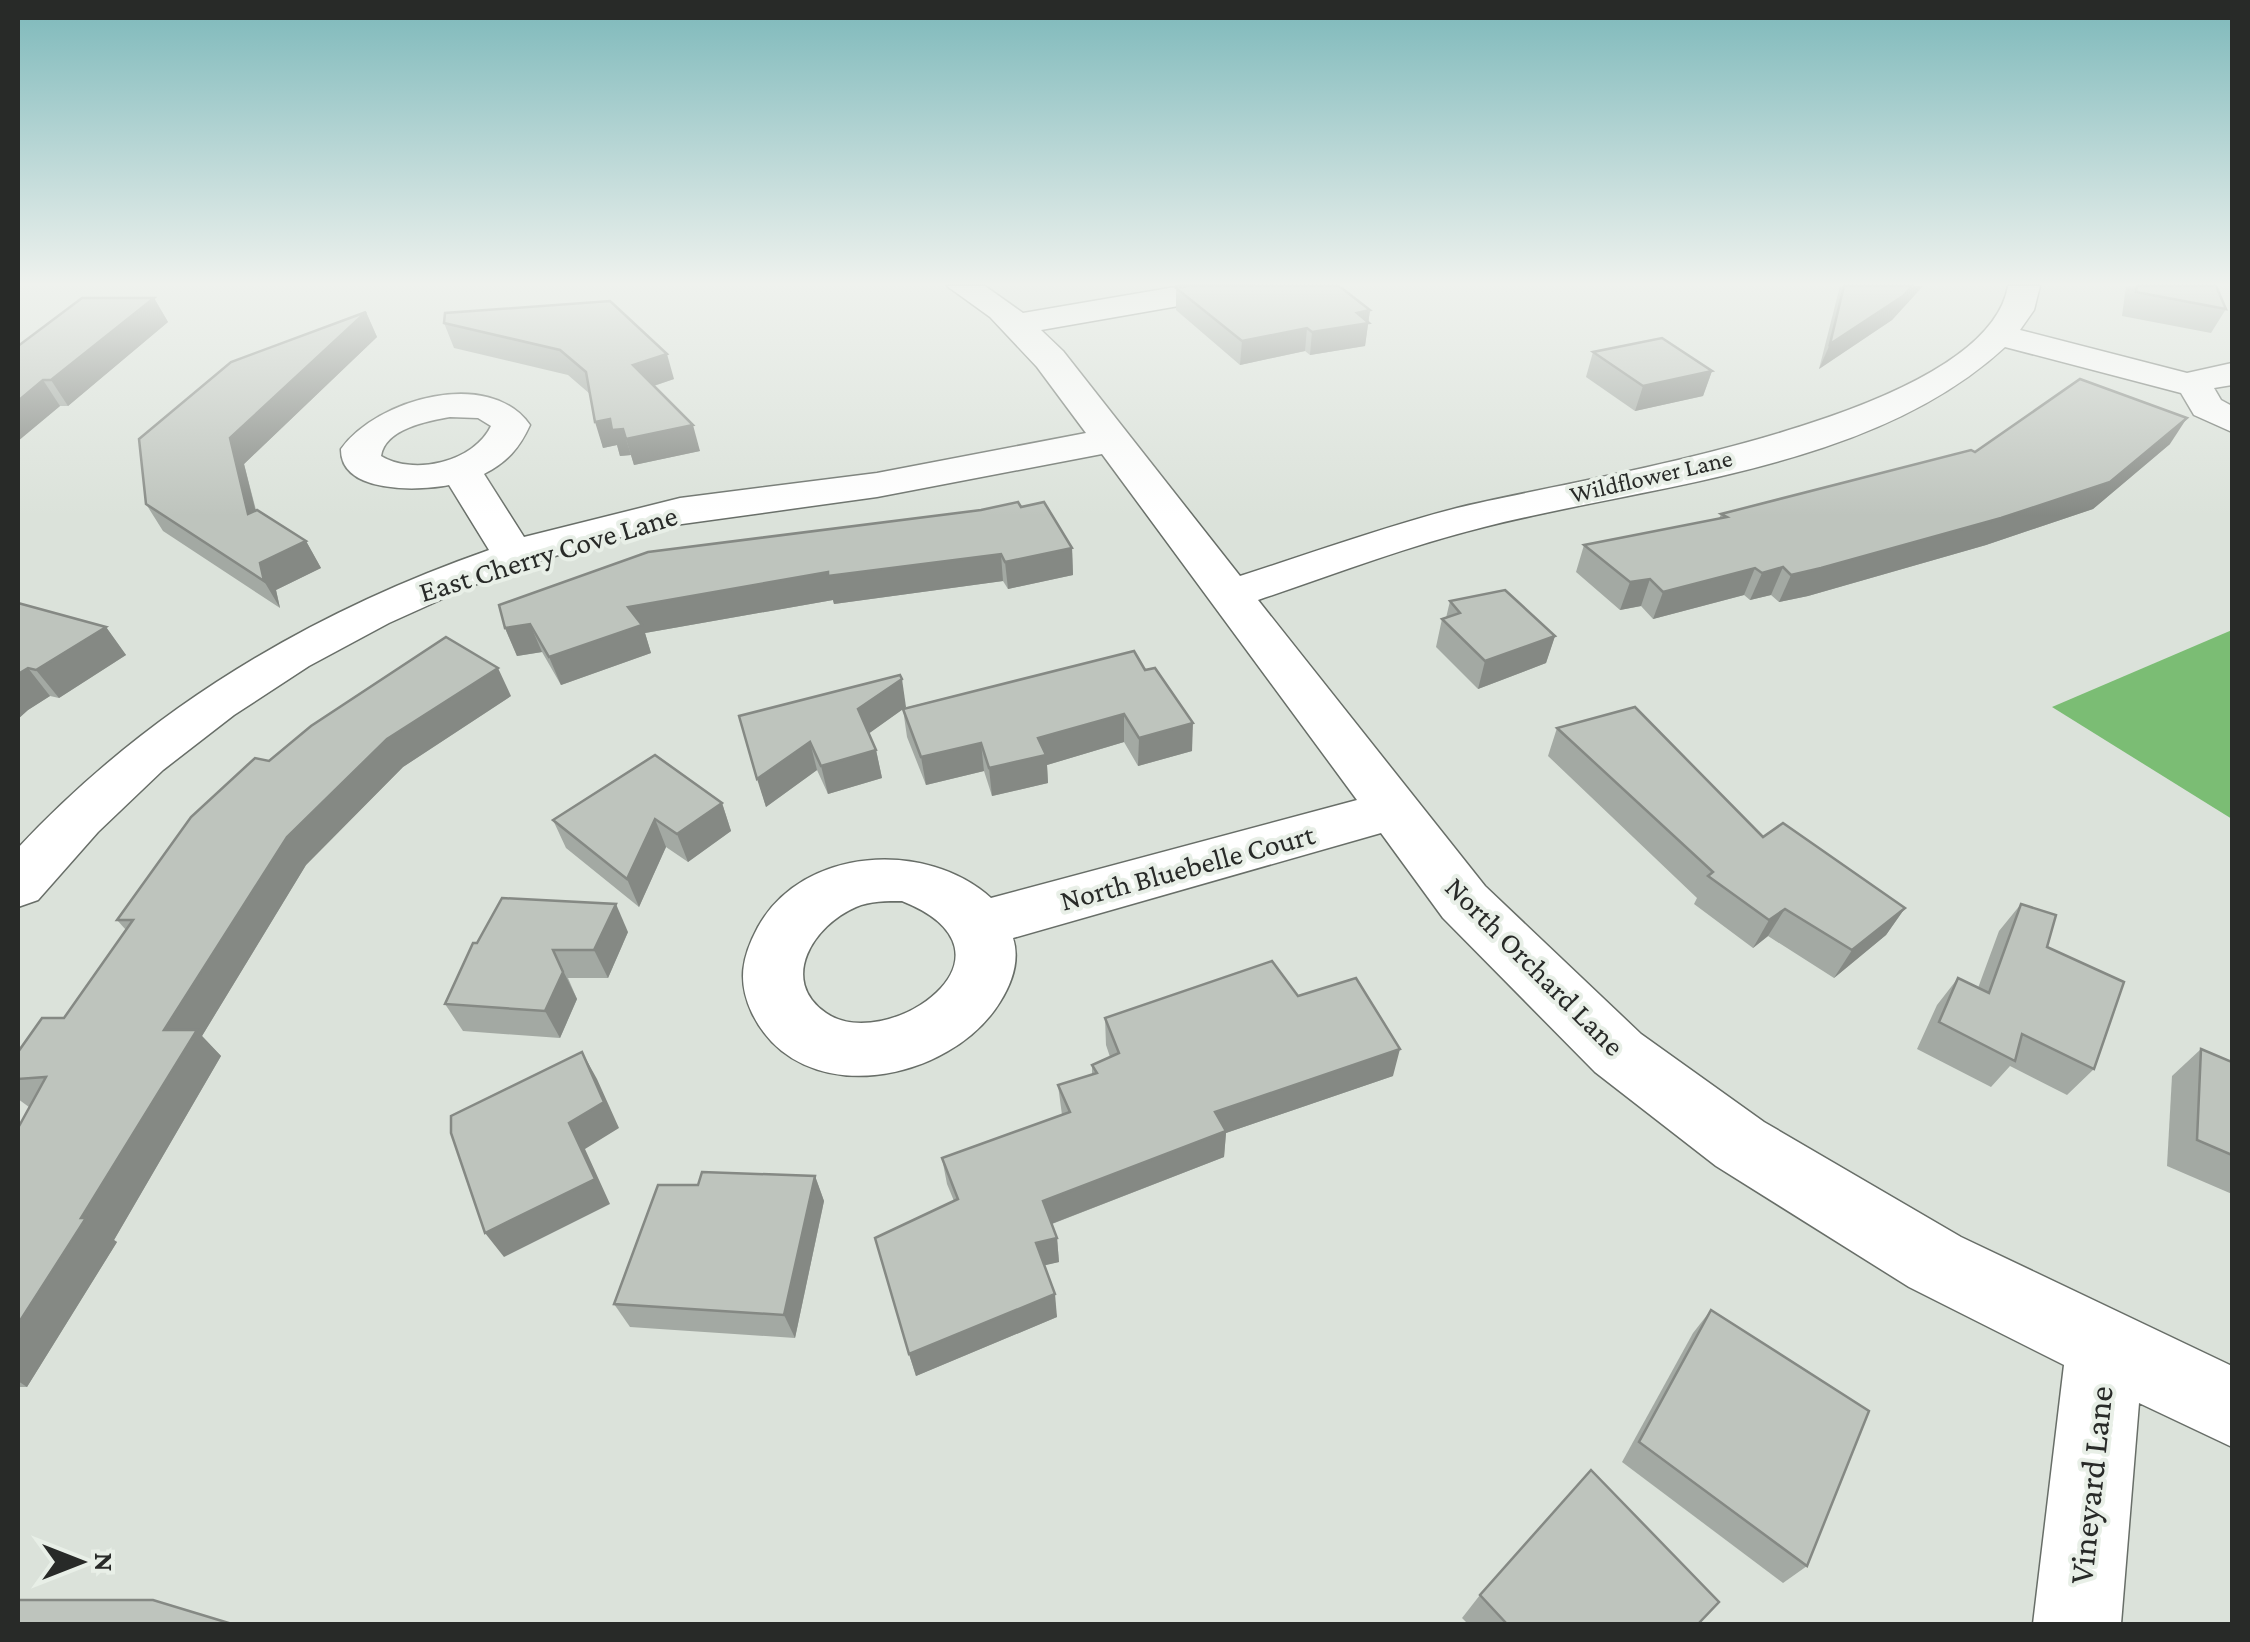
<svg xmlns="http://www.w3.org/2000/svg" width="2250" height="1642" viewBox="0 0 2250 1642" font-family="'Crimson Pro',serif">
	<style>
		.water { fill: #7bbd74 }
		.lines { fill: none; stroke-linecap: round; stroke-linejoin: round }
		.minor-casing { stroke: #686e68; stroke-width: 3 }
		.minor { fill: #fff; fill-rule: evenodd }
		.wall { fill: #a3a9a3 }
		.shaded-wall { fill: #858984 }
		.building { fill: #bec4bd; stroke: #858984; stroke-width: 2.5 }
		.labels { text-anchor: middle; dominant-baseline: central; stroke-width: 8; stroke-linejoin: round; paint-order: stroke }
		.far-street-label { font-size: 25px; fill: #282a28; stroke: #e8efe7 }
		.street-label { font-size: 30px; fill: #282a28; stroke: #e8efe7 }
		.near-street-label { font-size: 35px; fill: #282a28; stroke: #e8efe7 }
	</style>
	<rect width="100%" height="100%" fill="#dbe2da"/>
	<path class="water" d="M2232,630V819L2052,707Z"/>
	<g class="lines">
		<g class="minor-casing">
			<path id="minor" d="M947,286H985L1023,313L1181,286H1252L1247,293L1236,296L1041,330L1063,351L1240,576C1312,553 1383,527 1457,508C1571,479 1985,421 2008,286H2040L2034,310L2020,330L2187,373L2232,363V385L2214,388L2221,400L2232,406V432L2194,415L2181,393L2005,347C1872,470 1653,484 1484,527C1407,546 1333,575 1258,600L1485,886L1641,1034L1764,1122L1961,1237L2232,1366V1447L2139,1403L2121,1624H2033L2064,1365L1909,1287L1716,1166L1595,1072L1443,918L1381,833L1013,938C1020,960 1012,983 1000,1002C950,1083 800,1112 752,1013C737,981 742,957 758,927C803,846 927,840 991,898L1357,800L1102,454L877,497L653,528L555,556L471,586L389,623L309,666L234,715L163,770L98,832L38,900L18,907V848C148,709 309,613 489,550L449,485C419,491 340,494 341,449C376,399 490,367 530,425C519,449 507,462 484,474L524,537L680,498L877,473L1086,433L1037,367L990,317ZM450,417L478,418L491,426C474,462 414,476 381,456C385,429 427,421 450,417ZM902,901C1035,954 886,1055 826,1013C778,980 814,925 856,907C870,901 887,901 902,901Z"/>
		</g>
		<use href="#minor" class="minor"/>
	</g>
	<g class="wall">
		<path d="M1840,286H1923L1892,320L1819,369Z"/>
		<path d="M2126,286H2216L2226,309L2211,333L2122,316Z"/>
		<path d="M1176,288L1370,310L1365,346L1310,355L1305,351L1240,365L1176,310Z"/>
		<path d="M154,298L168,322L68,406H60L18,441V346Z"/>
		<path d="M366,312L377,337L244,464L256,510L306,541L321,568L276,590L280,608L163,531L146,504Z"/>
		<path d="M445,313L674,379L654,386L700,451L634,465L631,455L620,456L617,445L603,448L590,394L568,375L454,348L444,323Z"/>
		<path d="M1593,352L1712,371L1703,396L1635,411L1586,377Z"/>
		<path d="M2170,444L2093,509L1986,545L1808,596L1779,602L1771,595L1750,600L1744,595L1653,619L1641,606L1620,610L1576,572L1584,545L1719,519L1721,514L1975,452Z"/>
		<path d="M1021,507L1072,548L1073,575L1008,589L1003,581L834,604L833,600L645,633L651,653L561,685L542,652L517,656L505,628Z"/>
		<path d="M1450,601L1555,636L1546,663L1478,689L1436,647L1442,619L1446,618Z"/>
		<path d="M18,603L106,627L126,655L59,698L50,696L28,710L18,719Z"/>
		<path d="M1134,651L1192,751L1138,766L1124,742L1047,765L1048,783L992,796L984,771L926,785L907,737L903,709L869,733L876,750L882,778L828,794L817,770L766,807L739,716L906,707L904,708Z"/>
		<path d="M511,696L403,767L306,865L202,1036L221,1056L114,1240L117,1242L27,1387H18V1128L29,1107L18,1099V1052L64,1018L126,930L117,920L269,761Z"/>
		<path d="M1557,728L1763,837L1905,908L1886,935L1834,978L1768,936L1753,948L1694,904L1697,898L1548,756Z"/>
		<path d="M722,803L731,831L688,862L666,847L639,907L566,848L553,820Z"/>
		<path d="M2021,904L2047,947L2094,1069L2067,1095L2010,1066L1991,1087L1917,1049L1937,1005L1958,978L1978,988L1999,931Z"/>
		<path d="M628,932L608,978H568L577,999L560,1038L463,1031L445,1004L473,943Z"/>
		<path d="M1298,996L1393,1076L1226,1133L1224,1157L1052,1224L1057,1238L1059,1262L1044,1265L1057,1317L916,1376L909,1354L954,1201L947,1184L942,1158L1062,1115L1058,1085L1092,1074V1065L1110,1057L1106,1045L1105,1018Z"/>
		<path d="M2201,1049L2232,1062V1194L2167,1166L2172,1076Z"/>
		<path d="M815,1176L824,1201L795,1338L630,1327L614,1304L698,1185Z"/>
		<path d="M1711,1310L1807,1566L1783,1583L1622,1462L1693,1333Z"/>
		<path d="M1480,1595L1698,1624H1468L1462,1618Z"/>
	</g>
	<g class="shaded-wall">
		<path d="M1912,286H1923L1892,320L1819,369L1830,344Z"/>
		<path d="M154,298L168,322L68,406L51,380Z"/>
		<path d="M1370,310L1365,346L1310,355L1312,332L1357,313Z"/>
		<path d="M366,312L377,337L244,464L263,541L248,514L230,438Z"/>
		<path d="M1307,328L1305,351L1240,365L1242,341Z"/>
		<path d="M667,354L674,379L641,390L633,365Z"/>
		<path d="M1712,371L1703,396L1635,411L1643,386Z"/>
		<path d="M43,380L60,406L18,441V401Z"/>
		<path d="M2187,418L2170,444L2093,509L1986,545L1808,596L1779,602L1791,575Z"/>
		<path d="M610,419L623,429L631,455L620,456L617,445L603,448L595,422Z"/>
		<path d="M693,425L700,451L634,465L626,439Z"/>
		<path d="M306,541L321,568L276,590L280,608L264,581L260,563Z"/>
		<path d="M1072,548L1073,575L1008,589L1005,562Z"/>
		<path d="M1001,554L1003,581L834,604L833,600L645,633L651,653L561,685L549,657L628,607L828,572Z"/>
		<path d="M1783,567L1771,595L1750,600L1762,573Z"/>
		<path d="M1755,568L1744,595L1653,619L1663,592Z"/>
		<path d="M1650,579L1641,606L1620,610L1630,582Z"/>
		<path d="M530,624L542,652L517,656L505,628Z"/>
		<path d="M106,627L126,655L59,698L36,670Z"/>
		<path d="M1555,636L1546,663L1478,689L1485,661Z"/>
		<path d="M28,668L50,696L28,710L18,719V674Z"/>
		<path d="M498,668L511,696L403,767L306,865L202,1036L221,1056L114,1240L117,1242L27,1387L18,1381V1324L81,1218L164,1030L287,837L387,739Z"/>
		<path d="M902,679L906,707L864,737L858,709Z"/>
		<path d="M1124,714V742L1047,765L1048,783L992,796L989,768L1038,738Z"/>
		<path d="M1193,723L1192,751L1138,766L1139,738Z"/>
		<path d="M810,742L817,770L766,807L757,779Z"/>
		<path d="M981,743L984,771L926,785L921,757Z"/>
		<path d="M876,750L882,778L828,794L821,766Z"/>
		<path d="M722,803L731,831L688,862L677,834Z"/>
		<path d="M655,819L666,847L639,907L627,879Z"/>
		<path d="M616,904L628,932L608,978L594,950Z"/>
		<path d="M1905,908L1886,935L1834,978L1852,950Z"/>
		<path d="M1785,909L1768,936L1753,948L1769,920Z"/>
		<path d="M553,950L577,999L560,1038L545,1011Z"/>
		<path d="M1400,1049L1393,1076L1226,1133L1224,1157L1046,1226L1043,1201L1215,1112Z"/>
		<path d="M582,1052L597,1079L619,1128L585,1149L610,1204L504,1257L485,1233L569,1123Z"/>
		<path d="M815,1176L824,1201L795,1338L784,1315Z"/>
		<path d="M1057,1238L1059,1262L1038,1267L1036,1243Z"/>
		<path d="M1055,1294L1057,1317L916,1376L909,1354Z"/>
	</g>
	<g class="building">
		<path d="M1188,286H1339L1370,310L1357,313L1369,323L1312,332L1307,328L1242,341L1176,288Z"/>
		<path d="M1844,286H1912L1903,296L1830,344Z"/>
		<path d="M2137,286H2216L2226,309L2136,292Z"/>
		<path d="M82,298H154L51,380H43L18,401V346Z"/>
		<path d="M610,301L667,354L633,365L693,425L626,439L623,429L612,430L610,419L595,422L586,372L560,350L444,323L445,313Z"/>
		<path d="M366,312L230,438L248,514L257,510L306,541L260,563L264,581L146,504L139,439L231,362Z"/>
		<path d="M1662,338L1712,371L1643,386L1593,352Z"/>
		<path d="M2080,379L2187,418L2110,482L2001,518L1821,568L1791,575L1783,567L1762,573L1755,568L1663,592L1650,579L1630,582L1584,545L1727,517L1721,514L1971,450L1975,452Z"/>
		<path d="M1018,502L1021,507L1044,502L1072,548L1005,562L1001,554L828,576V572L628,607L642,625L549,657L530,624L505,628L499,605L648,552L981,510Z"/>
		<path d="M1505,590L1555,636L1485,661L1442,619L1460,613L1450,601Z"/>
		<path d="M18,603L106,627L36,670L28,668L18,674Z"/>
		<path d="M446,637L498,668L387,739L287,837L164,1030H197L81,1218H86L18,1324V1128L46,1077L18,1079V1052L42,1018H64L133,920H117L191,817L255,758L269,761L311,726Z"/>
		<path d="M1134,651L1145,670L1155,668L1193,723L1139,738L1124,714L1038,738L1046,755L989,768L981,743L921,757L903,709Z"/>
		<path d="M900,675L902,679L858,709L876,750L821,766L810,742L757,779L739,716Z"/>
		<path d="M1635,707L1763,837L1783,823L1905,908L1852,950L1785,909L1769,920L1708,876L1713,872L1557,728Z"/>
		<path d="M655,755L722,803L677,834L655,819L627,879L553,820Z"/>
		<path d="M502,898L616,904L594,950H553L563,972L545,1011L445,1004L473,943H477Z"/>
		<path d="M2021,904L2056,915L2047,947L2124,982L2094,1069L2022,1034L2015,1061L1939,1022L1958,978L1989,993Z"/>
		<path d="M1272,961L1298,996L1356,978L1400,1049L1215,1112L1226,1131L1043,1201L1057,1238L1036,1243L1055,1294L909,1354L875,1238L958,1199L942,1158L1070,1112L1058,1085L1097,1073L1092,1065L1119,1053L1105,1018Z"/>
		<path d="M2201,1049L2232,1062V1155L2197,1140Z"/>
		<path d="M582,1052L604,1102L569,1123L595,1179L485,1233L451,1133V1116Z"/>
		<path d="M702,1172L815,1176L784,1315L614,1304L658,1185H698Z"/>
		<path d="M1711,1310L1869,1411L1807,1566L1639,1442Z"/>
		<path d="M1591,1470L1719,1602L1698,1624H1507L1480,1595Z"/>
		<path d="M18,1600H153L232,1624H18Z"/>
	</g>
	<linearGradient id="sky" x2="0" y2="1"><stop stop-color="#7cb8ba"/><stop offset="0.55" stop-color="#eff2ee"/><stop offset="1" stop-color="#eff2ee" stop-opacity="0"/></linearGradient>
	<rect width="2250" height="516" fill="url(#sky)"/>
	<g class="labels">
		<g class="far-street-label">
			<text transform="translate(1651 476) rotate(-13)">Wildflower Lane</text>
		</g>
		<g class="street-label">
			<text transform="translate(548 553) rotate(-17)">East Cherry Cove Lane</text>
			<text transform="translate(1187 867) rotate(-15)">North Bluebelle Court</text>
			<text transform="translate(1535 966) rotate(45)">North Orchard Lane</text>
		</g>
		<g class="near-street-label">
			<text transform="translate(2091 1485) rotate(-84)">Vineyard Lane</text>
		</g>
	</g>
	<rect width="2250" height="1642" fill="none" stroke="#282a28" stroke-width="40"/>
	<g transform="translate(80 1562) rotate(90)" stroke="#e8efe7" stroke-width="8" paint-order="stroke">
	<path d="M0-8L18 38L0 25L-18 38Z" fill="#282a28"/>
	<text y="-15" font-size="28" font-weight="bold" text-anchor="middle" fill="#282a28">N</text>
	</g>
</svg>
